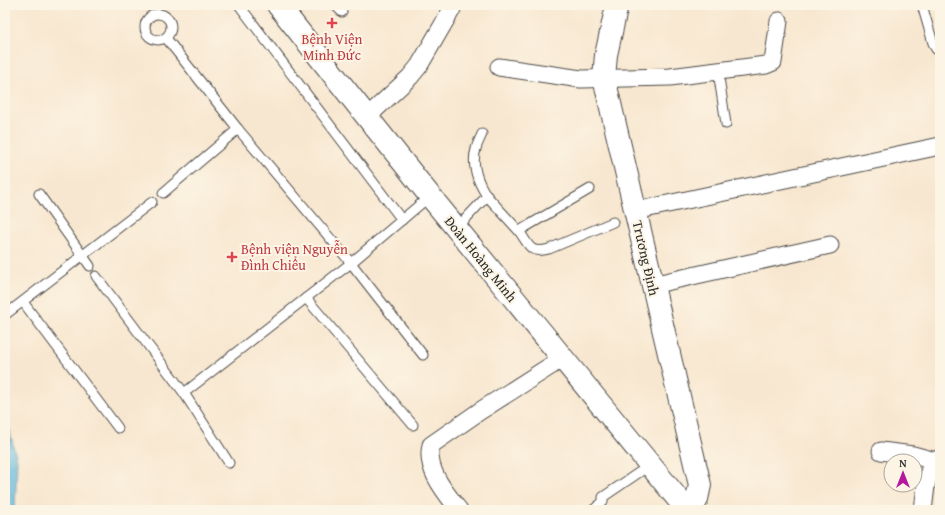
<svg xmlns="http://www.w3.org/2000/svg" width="945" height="515" viewBox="0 0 945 515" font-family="'Gentium Book Plus',serif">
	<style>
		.water { fill: #5fb7dc; stroke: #457184 }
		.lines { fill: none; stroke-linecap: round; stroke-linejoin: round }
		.service-casing { stroke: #4a4744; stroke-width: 11 }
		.minor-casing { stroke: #4a4744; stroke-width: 19 }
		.tertiary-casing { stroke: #4a4744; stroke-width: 24 }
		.secondary-casing { stroke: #4a4744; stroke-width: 24 }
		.service { stroke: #fff; stroke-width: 9 }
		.minor { stroke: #fff; stroke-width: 17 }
		.tertiary { stroke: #fff; stroke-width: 22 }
		.secondary { stroke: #fff; stroke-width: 22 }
		.health-dot { fill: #e0444e; stroke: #fcf5e5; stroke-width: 1.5 }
		.labels { text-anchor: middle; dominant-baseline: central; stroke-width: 4; stroke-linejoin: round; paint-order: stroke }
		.health-label { font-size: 14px; fill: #be3a42; stroke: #fcf5e5 }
		.street-label { font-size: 14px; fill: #2b2b2b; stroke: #fcf5e5 }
	</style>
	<rect width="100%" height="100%" fill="#fcf5e5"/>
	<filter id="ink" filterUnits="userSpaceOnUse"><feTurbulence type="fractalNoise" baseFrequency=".025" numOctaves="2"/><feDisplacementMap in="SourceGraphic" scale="8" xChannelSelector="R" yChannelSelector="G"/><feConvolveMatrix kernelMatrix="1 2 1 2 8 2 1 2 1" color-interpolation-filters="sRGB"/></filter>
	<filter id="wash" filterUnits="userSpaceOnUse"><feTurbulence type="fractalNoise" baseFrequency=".012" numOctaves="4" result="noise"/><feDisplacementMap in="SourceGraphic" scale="16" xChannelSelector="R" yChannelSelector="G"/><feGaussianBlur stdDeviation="0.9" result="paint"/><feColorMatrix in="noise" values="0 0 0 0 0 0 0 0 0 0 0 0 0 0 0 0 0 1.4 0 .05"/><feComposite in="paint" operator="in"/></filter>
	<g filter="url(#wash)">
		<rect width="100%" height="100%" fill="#f8e7d0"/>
		<path class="water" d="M5,414L17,460L15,510H5Z"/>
	</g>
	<g filter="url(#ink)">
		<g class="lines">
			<g class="service-casing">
				<g id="service">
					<path d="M239,5L402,220"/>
					<path d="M335,5L342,12"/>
					<path d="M922,5L933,43L936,49L940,51"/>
					<circle cx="158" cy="27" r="13"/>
					<path d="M166,38L238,129L351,263L423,355"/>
					<path d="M718,71L726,124"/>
					<path d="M482,134C480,139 477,144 476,149C471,165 478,183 487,196"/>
					<path d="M163,193L238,129"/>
					<path d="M39,194L90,266"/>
					<path d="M457,228L487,196L519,231L590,189"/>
					<path d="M519,231C530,246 529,254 549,249L613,222"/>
					<path d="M96,276L184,393L229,463"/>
					<path d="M306,298L413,425"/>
					<path d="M23,302L118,428"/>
					<path d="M5,315L152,202"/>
					<path d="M184,393L351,263L430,196"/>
					<path d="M593,510L603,502V497L650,465"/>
				</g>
			</g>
			<g class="minor-casing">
				<g id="minor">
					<path d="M499,67L581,79L670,77L766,65L773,62L779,21"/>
					<path d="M367,117L410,77L419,66L452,9"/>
					<path d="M635,211L940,146"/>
					<path d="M652,285L830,245"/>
					<path d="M881,451L913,455L935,461"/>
					<path d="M459,510C445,492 425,469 431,445L480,411L563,358"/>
					<path d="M923,510L926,486L931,464L940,458"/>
				</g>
			</g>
			<g class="tertiary-casing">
				<path id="tertiary" d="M617,5L606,55L604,78L700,485L697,499L692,510"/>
			</g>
			<g class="secondary-casing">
				<path id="secondary" d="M278,5L430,196L687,510"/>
			</g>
			<use href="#service" class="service"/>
			<use href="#minor" class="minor"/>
			<use href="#tertiary" class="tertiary"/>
			<use href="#secondary" class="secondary"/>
		</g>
	</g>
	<g class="health-dot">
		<path d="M330 17h4v4h4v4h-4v4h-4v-4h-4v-4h4z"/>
		<path d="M230 251h4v4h4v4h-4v4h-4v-4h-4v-4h4z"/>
	</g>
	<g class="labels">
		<g class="health-label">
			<text x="332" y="39">Bệnh Viện<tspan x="332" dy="16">Minh Đức</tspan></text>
			<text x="241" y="249" text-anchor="start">Bệnh viện Nguyễn<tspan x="241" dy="16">Đình Chiểu</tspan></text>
		</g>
		<g class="street-label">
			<text transform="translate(646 258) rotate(77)">Trương Định</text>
			<text transform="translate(481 259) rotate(51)">Đoàn Hoàng Minh</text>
		</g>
	</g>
	<rect width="945" height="515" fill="none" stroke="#fcf5e5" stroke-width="20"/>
	<g transform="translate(903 473)"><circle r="19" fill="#fcf5e5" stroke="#a8a49b"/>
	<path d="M0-3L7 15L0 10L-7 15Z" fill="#b5179e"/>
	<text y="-6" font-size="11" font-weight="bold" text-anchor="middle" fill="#2b2b2b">N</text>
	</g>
</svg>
